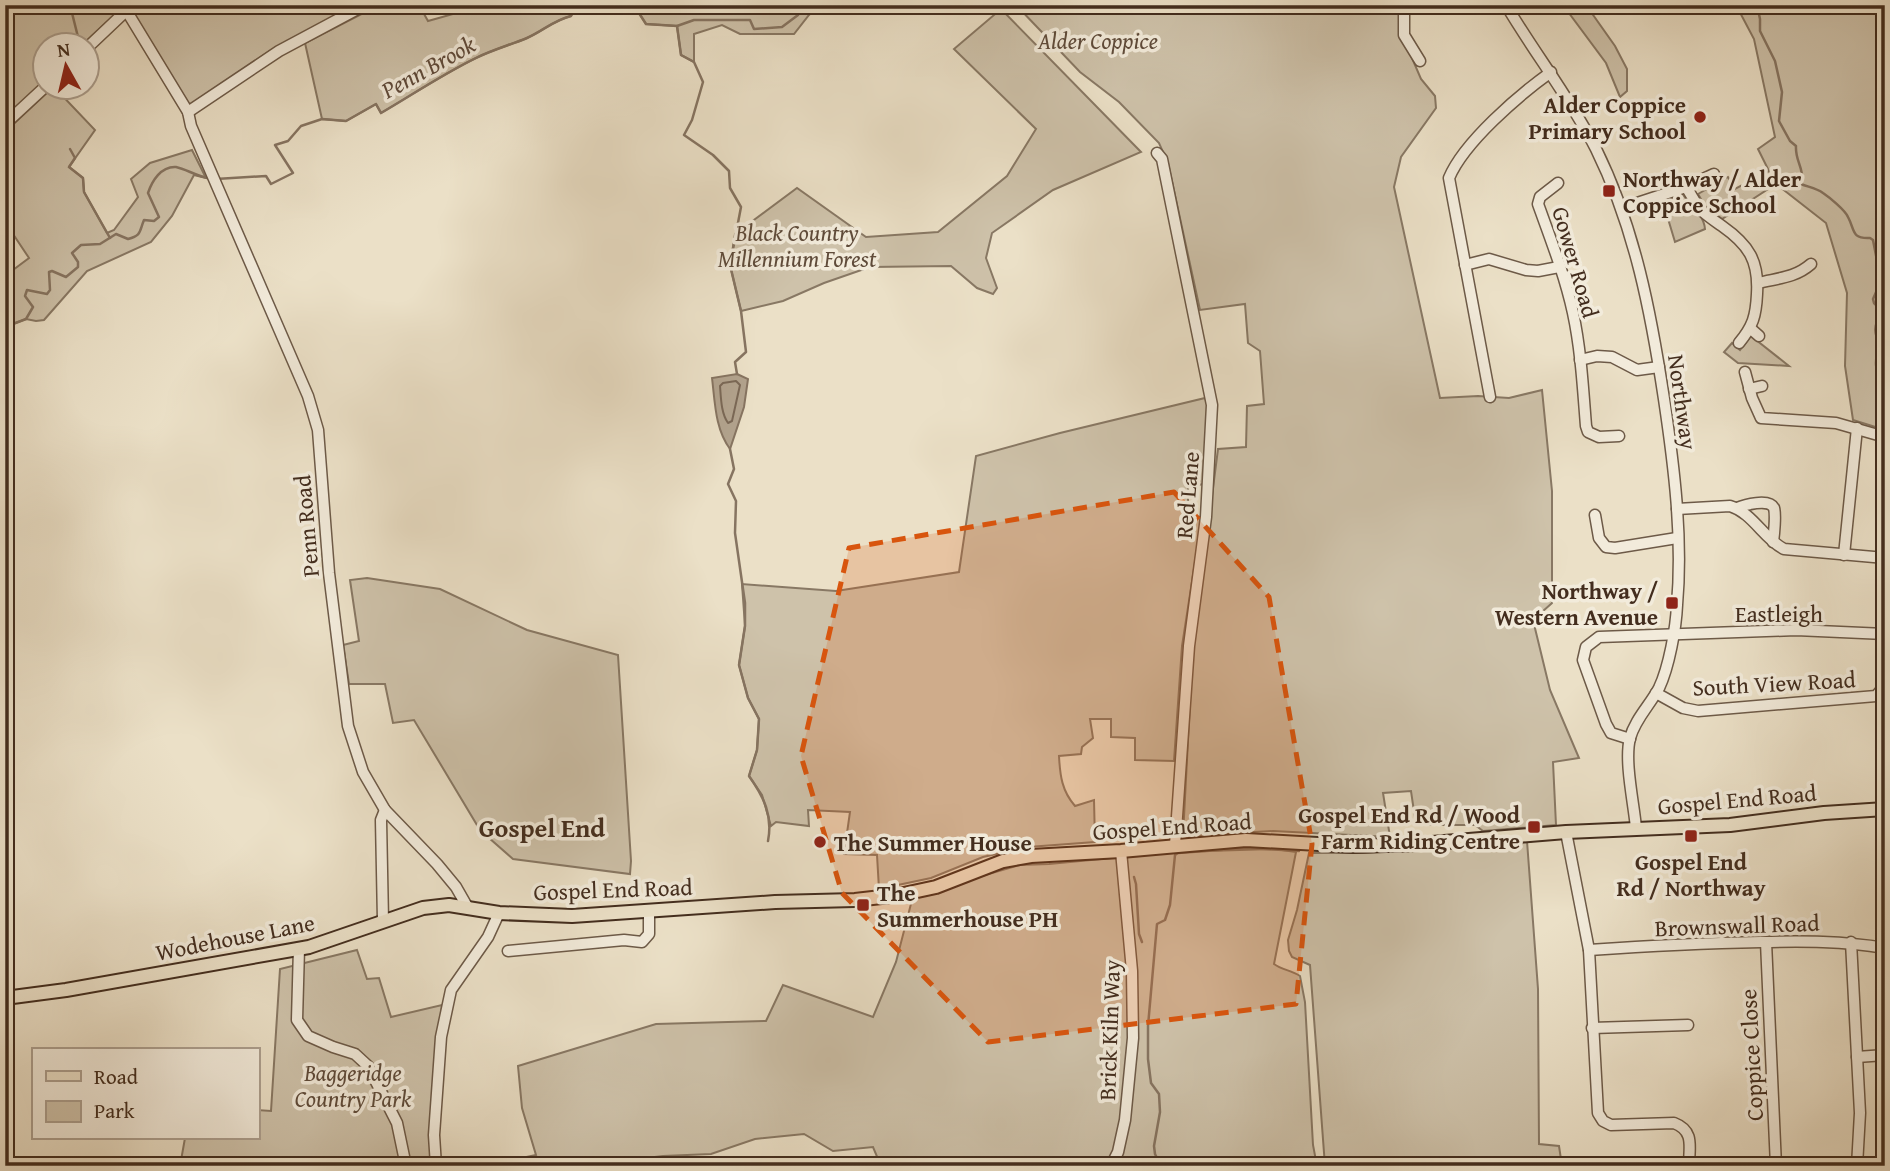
<svg xmlns="http://www.w3.org/2000/svg" width="1890" height="1171" viewBox="0 0 1890 1171" font-family="'Gentium Book Plus',serif">
	<style>
		.green { fill: #cec2aa; stroke: #887864; stroke-width: 2 }
		.water { fill: #b2a38e; stroke: #867461; stroke-width: 2 }
		.lines { fill: none; stroke-linecap: round; stroke-linejoin: round }
		.shore { stroke: #7a6856; stroke-width: 2 }
		.stream { stroke: #867461; stroke-width: 2.5 }
		.minor-casing { stroke: #6d5a48; stroke-width: 13 }
		.major-casing { stroke: #432d1e; stroke-width: 16 }
		.minor { stroke: #f2ebdb; stroke-width: 10 }
		.major { stroke: #ebe0c7; stroke-width: 12 }
		.marked { fill: #d8550e; fill-opacity: 0.2; stroke: #d8550e; stroke-width: 5; stroke-dasharray: 14 9; stroke-linejoin: round }
		.poi-dot { fill: #8f2418; stroke: #f2ebdb; stroke-width: 2.5 }
		.labels { text-anchor: middle; dominant-baseline: central; stroke-width: 7; stroke-linejoin: round; paint-order: stroke }
		.park-label { font-size: 23px; font-style: italic; fill: #5f4b3a; stroke: #f2ebdb }
		.poi-label { font-size: 23px; font-weight: bold; fill: #432d1e; stroke: #f2ebdb; text-anchor: end }
		.street-label { font-size: 23px; fill: #432d1e; stroke: #f2ebdb }
		.water-label { font-size: 24px; font-style: italic; fill: #5f4a3a; stroke: #f2ebdb }
		.quarter-label { font-size: 26px; font-weight: bold; fill: #432d1e; stroke: #f2ebdb }
	</style>
	<rect width="100%" height="100%" fill="#ebe0c7"/>
	<filter id="stains"><feTurbulence type="fractalNoise" baseFrequency=".00286" numOctaves="4"/><feColorMatrix values="0 0 0 0 .2 0 0 0 0 .09 0 0 0 0 .02 0 0 0 .5 -.17"/></filter>
	<radialGradient id="worn" r=".72"><stop offset=".6" stop-color="#630" stop-opacity="0"/><stop offset="1" stop-color="#630" stop-opacity=".3"/></radialGradient>
	<g class="green">
		<path d="M5,5H116L120,10L82,45L46,46L45,81L5,119Z"/>
		<path d="M127,5H356L271,50L188,106Z"/>
		<path d="M379,5H419L428,21L471,9L474,5H577L571,16C554,20 543,31 527,38C510,45 492,50 476,58C443,74 412,95 381,113L376,104L346,121L322,119L305,43Z"/>
		<path d="M624,5H705L707,8L736,5H819L809,15L794,34H740L722,25L694,34V62L681,55L677,26L646,24L637,10Z"/>
		<path d="M1016,5H1399V28L1421,79L1435,96L1436,108L1401,157L1394,187L1440,398L1478,396L1509,398L1542,390L1552,491V603L1533,620L1550,690L1579,758L1553,762L1556,825L1483,831L1475,825H1416L1411,791L1383,793L1390,837L1273,831L1183,836L1193,645L1218,449L1246,447L1247,406L1264,404L1260,351L1248,343L1245,304L1200,310L1168,163L1159,143L1119,102L1080,72Z"/>
		<path d="M1563,5H1586L1615,46L1627,69V91L1620,97L1606,63Z"/>
		<path d="M1736,5H1885V430L1853,420L1845,366L1847,293L1826,223L1776,184L1722,219L1705,206L1698,194L1728,177L1735,189L1769,171L1758,149L1775,137L1754,39Z"/>
		<path d="M1001,9L1141,152L1053,190L992,233L986,258L997,288L993,294L977,288L951,266L870,267L824,283L783,301L741,311L730,265L735,234L797,188L866,237L938,232L1007,176L1036,129L954,49Z"/>
		<path d="M52,88H55L95,130L69,167L83,178L84,192L107,233L114,230L138,197L131,179L150,163L192,150L206,178L194,175L172,216L151,242L87,271L44,320L36,321L26,319L5,327V276L29,258L5,222V132Z"/>
		<path d="M1679,196H1684C1693,206 1704,216 1705,229L1675,242L1663,202Z"/>
		<path d="M1751,336L1789,366L1738,363L1724,352L1732,343L1740,350Z"/>
		<path d="M1205,398L1208,406L1204,484L1188,486V516L1202,517L1182,646L1174,761L1135,760V738L1111,737V719H1090L1093,738L1082,747L1081,754L1059,756C1060,776 1062,791 1075,806L1094,800L1095,842L1028,847L983,857L931,878L879,889L877,855L844,854L850,812L808,810L809,826L776,822L771,826L762,795L749,776L757,750L759,719L748,698L739,665L745,626L742,584L836,591L959,572L976,456L1060,433Z"/>
		<path d="M367,578L440,589L527,630L618,655L631,861L630,874L513,859L480,830L414,720L393,723L385,684H349L343,645L359,641L350,580Z"/>
		<path d="M1527,841L1538,989L1539,1144L1559,1146L1562,1166H1325L1310,965L1292,957L1289,951L1288,940L1297,910L1309,853H1363Z"/>
		<path d="M1275,849L1296,852L1274,964C1282,970 1291,970 1300,976L1305,1002L1313,1145L1317,1166H881L873,1147L833,1151L804,1134L755,1139L711,1154L663,1156L630,1160L613,1166H503L502,1162L536,1155L522,1108L518,1066L656,1024L766,1021L783,985L873,1017L896,962L913,896L1020,865L1049,864L1175,852Z"/>
		<path d="M357,950L367,979L379,978L391,1017L442,1005L430,1135L432,1166H180L185,1138H257V1110L271,1111L280,969Z"/>
	</g>
	<path class="water" d="M737,374L748,379L744,407L730,449C715,429 715,402 712,378Z"/>
	<g class="lines">
		<path class="shore" d="M736,381L740,385L732,421L728,423C721,413 721,398 720,386L723,383Z"/>
		<g class="stream">
			<path d="M70,5L79,41"/>
			<path d="M624,5L637,10L646,24L677,26L694,20H750L754,29L782,27L798,15L795,5"/>
			<path d="M1757,5L1760,19V31L1775,61L1782,92L1779,121L1790,141L1796,146C1795,162 1805,168 1801,184C1808,187 1816,188 1823,193C1829,197 1845,210 1848,217C1855,230 1851,239 1870,238L1873,240L1881,281L1873,299L1874,303L1883,312L1882,316C1872,324 1875,335 1880,346C1874,360 1874,372 1885,384"/>
			<path d="M677,26L681,55L694,62L703,82L692,120L684,135L713,155L729,171L730,188L741,207L730,265L741,311L746,352L735,362L737,374"/>
			<path d="M70,149L75,158L69,167L83,178L84,192L110,238"/>
			<path d="M216,179L266,176L271,184L293,173L275,145L288,141L301,126L322,119L346,121L376,104L381,113C412,95 443,74 476,58C492,50 510,45 527,38C543,31 554,20 571,16L577,5"/>
			<path d="M5,327L26,319L33,307L25,296L27,290L47,294L50,290L49,272L52,271L66,277L78,267V262L72,253L81,245L100,244L116,234L128,239C142,235 139,232 144,220L154,221L159,217L148,193C152,181 161,166 176,167C186,169 198,177 209,178"/>
			<path d="M730,449L734,469L728,484L736,501L735,533L745,603V626L739,665L748,698L759,719L757,750L749,776C764,797 773,816 768,841"/>
			<path d="M1509,844L1532,841"/>
			<path d="M1330,851C1363,854 1397,851 1430,850C1454,848 1478,848 1502,845"/>
			<path d="M1134,877L1136,884L1139,934L1142,942"/>
			<path d="M1161,1166L1155,1154L1154,1146L1160,1112L1159,1094L1151,1083L1148,1059V1026L1157,924L1165,920L1170,905L1175,855L1178,853L1248,848L1299,851"/>
		</g>
		<g class="minor-casing">
			<g id="minor">
				<path d="M123,5L188,112L191,126L308,396L318,430L329,573L348,726L363,772L385,810L437,864L456,887L468,908"/>
				<path d="M1404,5V35L1420,61"/>
				<path d="M1506,5C1535,54 1570,98 1596,149C1635,228 1651,313 1664,399C1674,466 1683,537 1677,605C1676,628 1669,667 1659,688C1650,705 1635,719 1630,738C1624,761 1634,804 1636,828"/>
				<path d="M88,47L126,11"/>
				<path d="M188,112L279,51L365,5"/>
				<path d="M5,124L46,86"/>
				<path d="M1157,153L1162,159L1212,405L1206,517L1189,646L1175,845"/>
				<path d="M1558,183L1540,197L1538,204C1551,240 1565,276 1573,313C1581,350 1583,389 1586,426L1588,432L1599,437L1619,436"/>
				<path d="M1686,187C1691,194 1695,203 1701,210C1707,216 1715,221 1722,226C1749,245 1759,261 1757,294C1756,316 1753,326 1739,343"/>
				<path d="M1622,208L1686,187L1714,174"/>
				<path d="M1465,265L1489,259L1526,270L1538,271L1559,267"/>
				<path d="M1758,283C1778,278 1795,278 1811,264"/>
				<path d="M1751,329L1759,336"/>
				<path d="M1580,360L1597,356L1612,357L1637,370L1659,367"/>
				<path d="M1745,372L1752,398L1761,418L1836,423L1885,437"/>
				<path d="M1749,389L1762,386"/>
				<path d="M1490,397L1449,178C1464,142 1519,95 1551,72"/>
				<path d="M1737,508C1744,505 1769,498 1774,508C1776,515 1774,535 1773,542"/>
				<path d="M1677,509L1730,506C1753,513 1763,538 1784,549L1885,558"/>
				<path d="M1595,515L1599,538L1606,547L1615,548L1677,538"/>
				<path d="M1844,555L1857,428"/>
				<path d="M1656,693L1683,708L1698,711L1876,696L1882,689L1885,676"/>
				<path d="M1630,739L1611,733L1606,724L1583,660L1586,647L1599,637L1796,630L1885,634"/>
				<path d="M1566,832L1589,950L1598,1113L1603,1121L1611,1125L1674,1123C1695,1131 1689,1147 1689,1166"/>
				<path d="M383,921L381,820L385,810"/>
				<path d="M1766,942L1776,1166"/>
				<path d="M1851,942L1860,1113L1857,1166"/>
				<path d="M299,948L297,1020L308,1036L333,1047L355,1054L368,1066L397,1123L406,1166"/>
				<path d="M1589,950C1646,946 1704,943 1761,942C1804,941 1842,941 1885,948"/>
				<path d="M508,951L624,940L642,942L649,934V910"/>
				<path d="M1592,1028L1688,1025"/>
				<path d="M1857,1057L1885,1055"/>
				<path d="M436,1166L434,1135L441,1037L451,990L488,937L499,913"/>
				<path d="M1111,1166L1118,1152L1125,1120L1133,1038L1132,971L1121,851"/>
			</g>
		</g>
		<g class="major-casing">
			<path id="major" d="M5,998L66,990L309,947L423,908L449,905L499,913L572,916L775,902L855,900L899,895L936,887L1003,861L1031,856L1121,851L1246,840L1353,846L1420,844L1566,832L1730,825L1824,813L1885,809"/>
		</g>
		<use href="#minor" class="minor"/>
		<use href="#major" class="major"/>
	</g>
	<path class="marked" d="M1174,492L1269,597L1312,844L1296,1004L988,1042L842,893L801,756L849,548Z"/>
	<g class="poi-dot">
		<circle cx="1700" cy="117" r="7"/>
		<rect x="1602" y="184" width="14" height="14" rx="3.5"/>
		<rect x="1665" y="596" width="14" height="14" rx="3.5"/>
		<rect x="1527" y="820" width="14" height="14" rx="3.5"/>
		<rect x="1684" y="829" width="14" height="14" rx="3.5"/>
		<circle cx="820" cy="842" r="7"/>
		<rect x="856" y="898" width="14" height="14" rx="3.5"/>
	</g>
	<g class="labels">
		<g class="park-label">
			<text x="1098" y="40">Alder Coppice</text>
			<text x="797" y="232">Black Country<tspan x="797" dy="26">Millennium Forest</tspan></text>
			<text x="353" y="1072">Baggeridge<tspan x="353" dy="26">Country Park</tspan></text>
		</g>
		<g class="poi-label">
			<text x="1686" y="104">Alder Coppice<tspan x="1686" dy="26">Primary School</tspan></text>
			<text x="1623" y="178" text-anchor="start">Northway / Alder<tspan x="1623" dy="26">Coppice School</tspan></text>
			<text x="1658" y="590">Northway /<tspan x="1658" dy="26">Western Avenue</tspan></text>
			<text x="1520" y="814">Gospel End Rd / Wood<tspan x="1520" dy="26">Farm Riding Centre</tspan></text>
			<text x="834" y="842" text-anchor="start">The Summer House</text>
			<text x="1691" y="861" text-anchor="middle">Gospel End<tspan x="1691" dy="26">Rd / Northway</tspan></text>
			<text x="877" y="892" text-anchor="start">The<tspan x="877" dy="26">Summerhouse PH</tspan></text>
		</g>
		<g class="street-label">
			<text transform="translate(1576 262) rotate(74)">Gower Road</text>
			<text transform="translate(1683 402) rotate(82)">Northway</text>
			<text transform="translate(1187 495) rotate(-85)">Red Lane</text>
			<text transform="translate(306 526) rotate(-95)">Penn Road</text>
			<text x="1779" y="613">Eastleigh</text>
			<text transform="translate(1774 683) rotate(-3)">South View Road</text>
			<text transform="translate(1737 799) rotate(-5)">Gospel End Road</text>
			<text transform="translate(1172 826) rotate(-4)">Gospel End Road</text>
			<text transform="translate(613 889) rotate(-2)">Gospel End Road</text>
			<text transform="translate(1737 925) rotate(-2)">Brownswall Road</text>
			<text transform="translate(235 937) rotate(-11)">Wodehouse Lane</text>
			<text transform="translate(1109 1030) rotate(-88)">Brick Kiln Way</text>
			<text transform="translate(1751 1055) rotate(-93)">Coppice Close</text>
		</g>
		<g class="water-label">
			<text transform="translate(428 67) rotate(-29)">Penn Brook</text>
		</g>
		<g class="quarter-label">
			<text x="542" y="827">Gospel End</text>
		</g>
	</g>
	<rect width="1890" height="1171" fill="none" stroke="#ebe0c7" stroke-width="28"/>
	<rect x="7" y="7" width="1876" height="1157" fill="none" stroke="#432d1e" stroke-width="3.5"/>
	<rect x="14" y="14" width="1862" height="1143" fill="none" stroke="#432d1e" stroke-width="2"/>
	<rect x="32" y="1048" width="228" height="91" fill="#f2ebdb" stroke="#ac9f8f" stroke-width="2"/>
	<rect x="46" y="1071" width="35" height="10" fill="#ebe0c7" stroke="#ac9f8f" stroke-width="2"/>
	<text x="94" y="1084" font-size="21" fill="#432d1e">Road</text>
	<rect x="46" y="1101" width="35" height="21" fill="#cec2aa" stroke="#ac9f8f" stroke-width="2"/>
	<text x="94" y="1118" font-size="21" fill="#432d1e">Park</text>
	<g transform="translate(66 66) rotate(352)"><circle r="33" fill="#f2ebdb" stroke="#ac9f8f" stroke-width="2"/>
	<path d="M0-5L12 26L0 18L-12 26Z" fill="#8f2418"/>
	<text y="-10" font-size="19" font-weight="bold" text-anchor="middle" fill="#432d1e">N</text>
	</g>
	<rect width="100%" height="100%" filter="url(#stains)"/>
	<rect width="100%" height="100%" fill="url(#worn)"/>
</svg>
